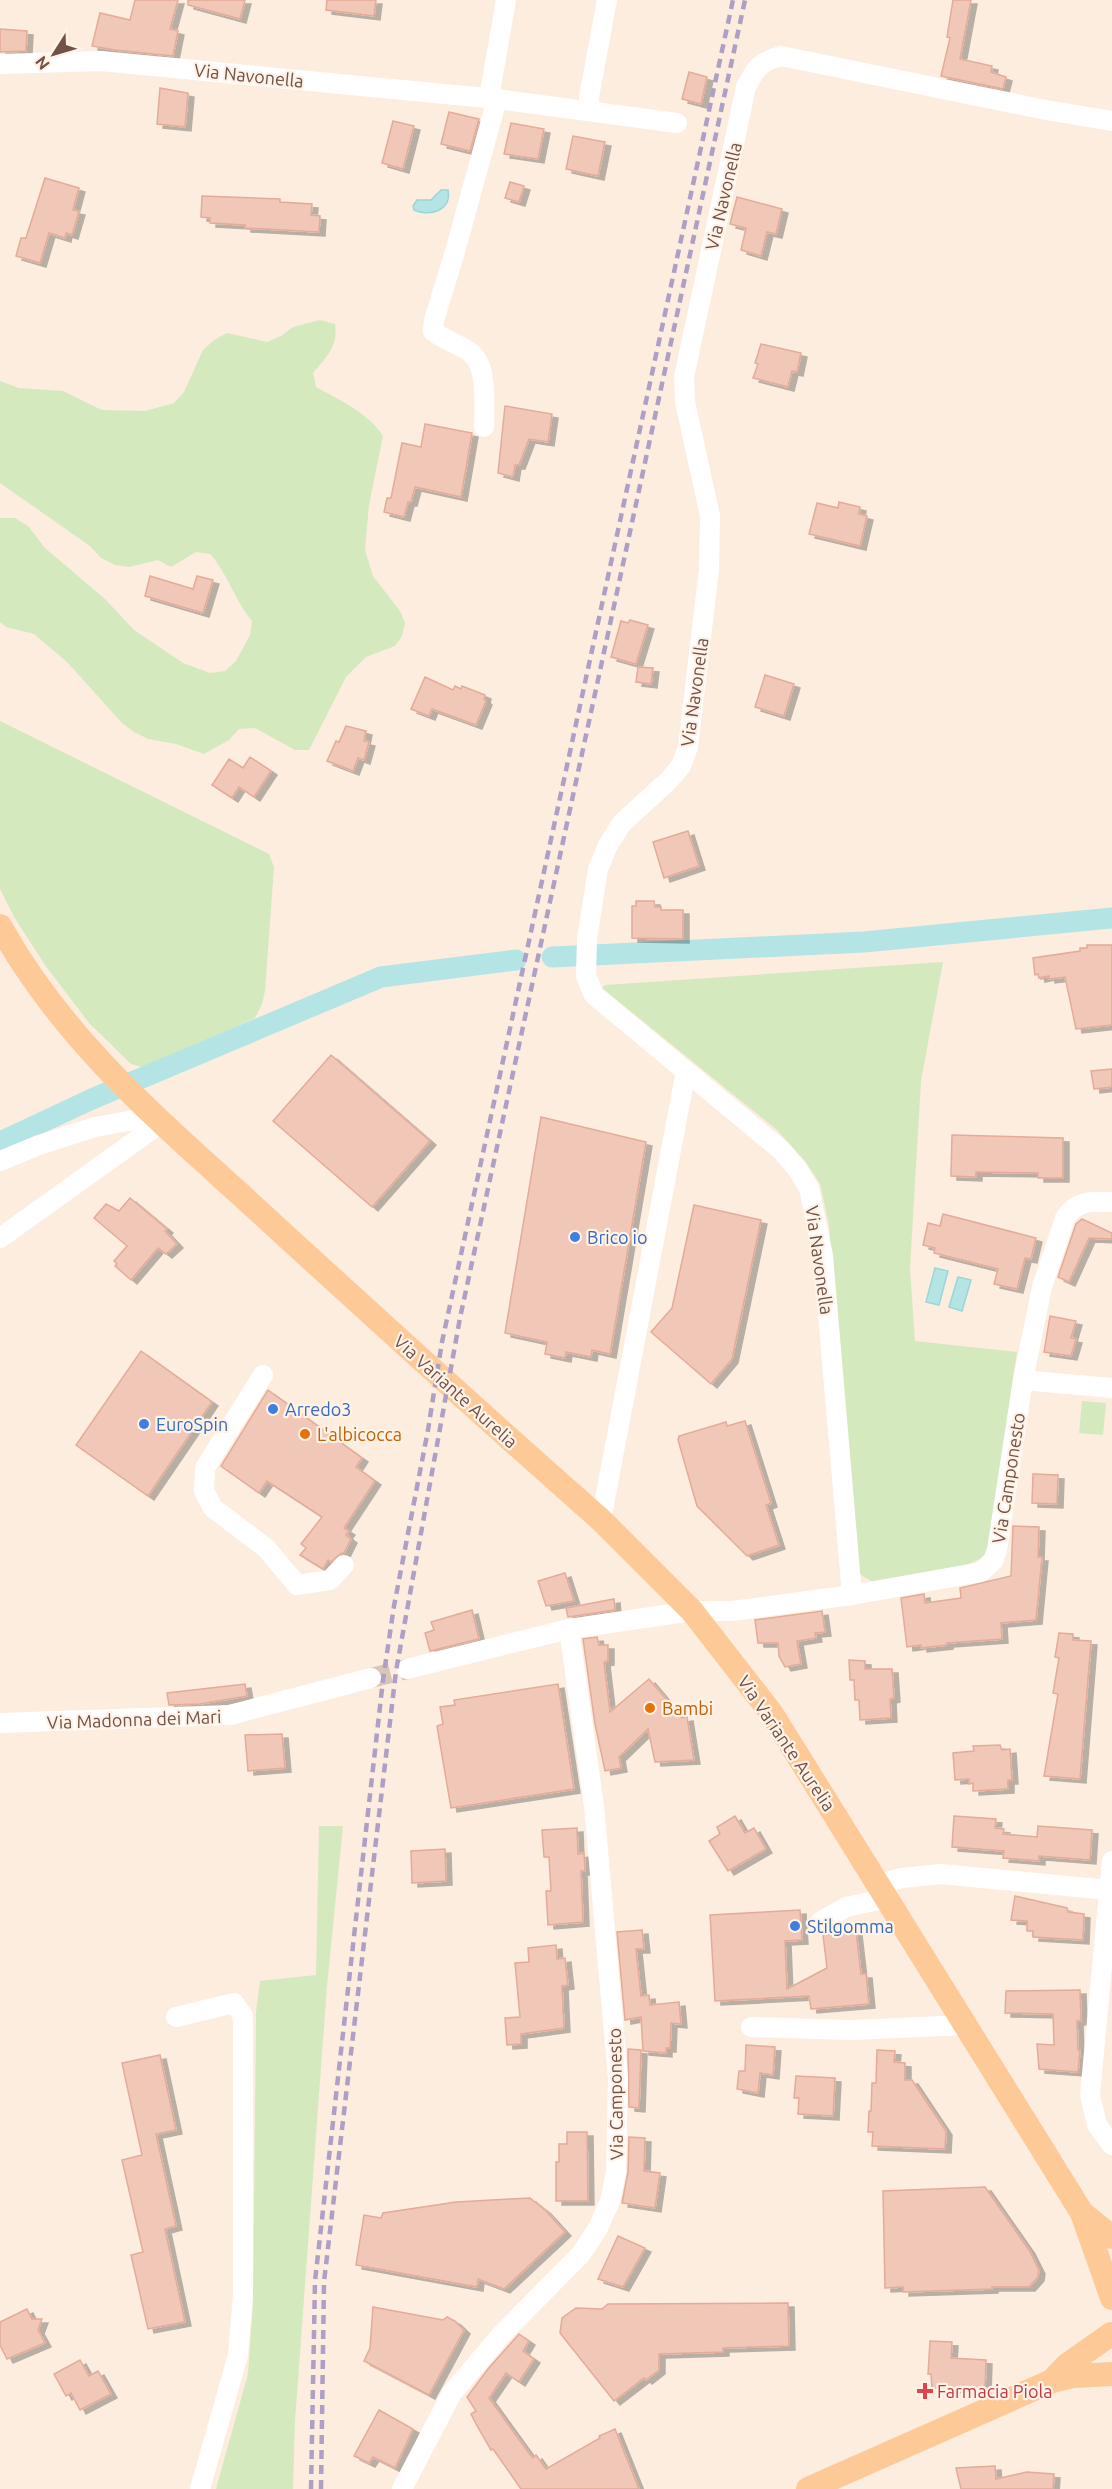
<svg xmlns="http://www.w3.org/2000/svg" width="1112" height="2489" viewBox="0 0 1112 2489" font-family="Ubuntu,sans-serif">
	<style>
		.green { fill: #d5e9bf }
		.water { fill: #b5e4e5; stroke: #9bd5d7; stroke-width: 1.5 }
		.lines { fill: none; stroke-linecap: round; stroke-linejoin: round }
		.canal { stroke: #b5e4e5; stroke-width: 21 }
		.building { fill: #f1c7b7; stroke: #e4ab98; stroke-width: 1.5; filter: url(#shadow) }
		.minor-tunnel { stroke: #dac6b9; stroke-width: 20; stroke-dasharray: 20 10; stroke-linecap: butt }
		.minor { stroke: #fff; stroke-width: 20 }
		.major { stroke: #fcc997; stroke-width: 24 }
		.rail { stroke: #ae9fc4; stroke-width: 4.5; stroke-dasharray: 9 6; stroke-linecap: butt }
		.shop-dot { fill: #3f7fe0; stroke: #fff2e6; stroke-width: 2 }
		.food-dot { fill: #e8710a; stroke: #fff2e6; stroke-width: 2 }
		.health-dot { fill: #e0444e; stroke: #fff2e6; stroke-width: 2 }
		.labels { text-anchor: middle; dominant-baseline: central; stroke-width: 4.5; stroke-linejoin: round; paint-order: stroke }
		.street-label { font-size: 18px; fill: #725147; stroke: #fff2e6 }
		.shop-label { font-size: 18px; fill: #366cbe; stroke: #fff2e6; text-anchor: start }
		.food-label { font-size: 18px; fill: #c56008; stroke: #fff2e6; text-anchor: start }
		.health-label { font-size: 18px; fill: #be3a42; stroke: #fff2e6; text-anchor: start }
	</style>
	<defs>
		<filter id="shadow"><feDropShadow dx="6" dy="4" stdDeviation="0" flood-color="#0004"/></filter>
	</defs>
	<rect width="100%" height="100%" fill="#fceddf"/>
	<g class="green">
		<path d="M320,320L335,324C338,347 327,356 313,373L316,387C340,400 368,413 383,436L369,505L365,550L373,576L400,611L405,623L402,636L395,646L366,657L346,677L309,750H295L255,728L239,729L229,740L204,754L176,744L148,739L134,732L122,723L67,662L34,634L6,627L0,622V518H15L28,526L45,548L105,599L134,630L183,663L210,673L225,671L236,661L250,635L252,621C235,601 228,574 210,554L196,552L171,567L158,560L129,567L115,565L101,558L90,546L0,483V381L19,388L63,391L102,410L145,411L174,403L184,392L203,350L214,340L227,333L267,342L281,336L293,327Z"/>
		<path d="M0,721L269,854L274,867L265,991L262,1004L255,1018L145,1068L131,1064L89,1023L45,965L14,917L0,889Z"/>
		<path d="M943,962L921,1081L910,1268L915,1341L1017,1352L987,1552L980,1559L966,1565L873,1582L861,1575L856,1568L829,1226L820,1184L805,1161L777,1130L602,988L605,985Z"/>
		<path d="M1082,1401L1106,1403L1103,1435L1079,1433Z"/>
		<path d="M319,1826H343L327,1986L295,2421L293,2489H216L248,2374L253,2305L256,2012L260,1981L316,1975Z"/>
	</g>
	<g class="water">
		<path d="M441,190H448C452,211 429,217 414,210L413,206L417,200H431Z"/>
		<path d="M935,1268L948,1271L939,1305L926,1302Z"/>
		<path d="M958,1277L971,1280L962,1311L949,1307Z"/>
	</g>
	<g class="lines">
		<g class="canal">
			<path d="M552,957L864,942L1112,918"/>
			<path d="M0,1142L92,1099L381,977L516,960"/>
		</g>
	</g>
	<g class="building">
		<path d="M135,0H178L170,29L178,31L173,56L115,50L92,46L100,13L130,20Z"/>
		<path d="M188,0H245L240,19L188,5Z"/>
		<path d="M327,0H376L374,16L326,10Z"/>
		<path d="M953,0H971L960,59L992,66L991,72L1006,77L1003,89L941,76L950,38L947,37Z"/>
		<path d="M0,29L27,31L26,51L0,52Z"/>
		<path d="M689,72L707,77L701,104L682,99Z"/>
		<path d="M160,88L188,93L185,127L157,124Z"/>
		<path d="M449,112L479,119L470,151L441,144Z"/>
		<path d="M393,121L414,126L403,169L382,163Z"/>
		<path d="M511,123L544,129L538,159L504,154Z"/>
		<path d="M573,136L605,142L598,176L566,169Z"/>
		<path d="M45,178L79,188L73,210L79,211L72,235L66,233L65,238L49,233L40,263L16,256L21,238H26Z"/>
		<path d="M510,182L524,186L519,202L505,198Z"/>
		<path d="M202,196L280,199V202L312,204L311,215L320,216L319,232L245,228V225L210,223V218L201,217Z"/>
		<path d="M737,197L782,209L776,234L767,232L761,256L741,250L746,228L730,224Z"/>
		<path d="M761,344L801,353L797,372L792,371L788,387L753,378L758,364L755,363Z"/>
		<path d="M505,406L552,414L548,442L529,439L519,465H515L513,477L498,473Z"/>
		<path d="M425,424L472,433L461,497L415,487L411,502H408L404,517L384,512L387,498H391L402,443L421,447Z"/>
		<path d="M839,502L860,507L859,514L867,516L860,546L809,534L817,503L838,508Z"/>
		<path d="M150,576L193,589L197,576L213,580L203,613L145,596Z"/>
		<path d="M630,620L648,625L636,664L611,657L621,621L628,623Z"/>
		<path d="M638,667L653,668L651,684L636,682Z"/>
		<path d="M765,675L794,684L784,716L755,707Z"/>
		<path d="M425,677L453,690L455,686L461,689L462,686L485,695L484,699L486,701L476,725L432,709L429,716L411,709Z"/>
		<path d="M346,726L366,731L364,741L369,742L364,760L358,758L353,771L327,761L336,741L339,742Z"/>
		<path d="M250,757L271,771L254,797L239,787L232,798L212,785L229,759L243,768Z"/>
		<path d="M688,831L699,866L664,878L653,842Z"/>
		<path d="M636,901H654L655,907H661V910H683V939L632,938V906H636Z"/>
		<path d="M1087,945H1112V1025L1076,1029L1065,977L1049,979V976L1039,978L1038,974L1035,975L1033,958L1080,951V948H1087Z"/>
		<path d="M331,1055L430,1141L372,1207L273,1121Z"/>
		<path d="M1112,1069V1087L1094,1089L1091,1071Z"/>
		<path d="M541,1117L646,1142L610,1354L592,1350L591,1357L566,1352L565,1358L545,1354L547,1342L505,1333Z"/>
		<path d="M952,1135L1063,1138V1178H1038V1173L976,1172V1177L951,1176Z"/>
		<path d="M130,1198L167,1229L165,1231L177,1244L166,1254L158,1248L131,1280L115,1266L117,1264L114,1261L127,1246L94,1218L106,1204L119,1211Z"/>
		<path d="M694,1205L761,1220L732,1359L711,1384L651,1332L672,1308Z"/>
		<path d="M943,1214L1036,1238L1031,1259L1025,1258L1017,1289L994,1284L998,1269L934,1253L935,1248L923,1245L928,1223L940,1226Z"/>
		<path d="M1082,1219L1112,1233V1239L1089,1238L1069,1282L1058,1277L1076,1224Z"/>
		<path d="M1050,1316L1076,1321L1071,1338L1076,1339L1071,1356L1044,1352Z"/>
		<path d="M141,1351L212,1402L148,1496L76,1445Z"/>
		<path d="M268,1390L362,1458L356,1467L375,1481L344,1528L349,1531L346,1535L351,1539L344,1553L340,1554L331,1562L328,1560L323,1569L300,1555L306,1548L301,1544L322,1517L267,1481L259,1493L221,1466Z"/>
		<path d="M745,1421L771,1503L766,1505L779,1545L747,1556L697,1506L678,1440L679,1436L726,1422L727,1426Z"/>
		<path d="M1033,1474L1058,1475L1057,1504L1032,1503Z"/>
		<path d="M1013,1526L1039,1527L1038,1557H1042L1036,1620L1001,1623L1002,1639L947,1643V1645L921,1648V1645L907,1647L901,1598L924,1594L925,1603L961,1598L960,1588L1011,1576Z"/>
		<path d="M565,1573L574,1601L546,1606L538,1581Z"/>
		<path d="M614,1599L615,1610L568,1617L566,1608Z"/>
		<path d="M472,1610L479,1639L430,1651L425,1633L434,1630L431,1622Z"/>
		<path d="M822,1611L825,1632L815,1633L816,1638L797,1641L801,1664L785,1667L779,1656L778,1643H758L755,1620Z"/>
		<path d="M1059,1633L1073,1634V1640L1091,1641L1080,1779L1044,1776L1058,1694L1053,1693L1059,1658L1055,1657Z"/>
		<path d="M597,1637L599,1645H608V1661L604,1662L610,1712L649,1679L682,1718L687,1717L694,1760L655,1762L648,1729L619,1757L621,1768L605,1771L595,1724L583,1639Z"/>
		<path d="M849,1660L865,1661V1669H892L894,1698L890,1699L891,1718L860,1720L859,1700H855L854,1680H850Z"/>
		<path d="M245,1684L247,1696L200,1704L169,1705L167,1693Z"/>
		<path d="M558,1684L574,1789L451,1808L437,1726L443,1724L440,1707L455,1705L454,1700Z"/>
		<path d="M282,1734L285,1768L248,1771L245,1735Z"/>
		<path d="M1000,1745L1002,1750L1010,1749L1012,1780H1008V1789L973,1791V1783L969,1784V1779L955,1780L953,1753L974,1751L973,1746Z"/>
		<path d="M735,1816L745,1833L754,1828L766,1849L728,1871L709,1841L720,1834L717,1827Z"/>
		<path d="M954,1816L996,1819L995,1828L1004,1829L1003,1834L1037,1837L1038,1826L1092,1830L1090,1860L1039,1856V1861L1003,1858L1004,1851L952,1847Z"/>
		<path d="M577,1828L578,1854L584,1853L585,1871H581L583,1922L548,1925L546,1891H551L549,1857H544L542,1830Z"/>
		<path d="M445,1849L446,1881L412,1883L411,1851Z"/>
		<path d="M1015,1896L1067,1908L1068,1912L1084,1914L1083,1940L1033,1937V1931H1027V1921L1011,1920Z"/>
		<path d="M800,1910L802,1940L785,1941L787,1989L827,1968L823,1935L856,1931L861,1974H866L869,2004L811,2009L809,1996L715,2001L710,1915Z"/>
		<path d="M642,1930L644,1949H636L641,1996L649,1995L650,2005L679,2002L681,2024L671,2023L670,2048H666V2053L643,2051L641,2017L625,2020L617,1932Z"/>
		<path d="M556,1945L557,1959L565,1958L568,1985L562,1986L564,2028L521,2034V2044L507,2045L505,2018L520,2017L515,1963L529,1962L528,1948Z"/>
		<path d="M1080,1990L1081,2021H1077L1078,2050H1080L1078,2072L1039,2069L1037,2044L1054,2045L1053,2014L1005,2013L1006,1991Z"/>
		<path d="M746,2045L775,2047L773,2075L760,2073L758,2093L737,2089L739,2071H745Z"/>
		<path d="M628,2049L641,2050L639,2108L629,2107Z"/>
		<path d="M877,2050L895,2051L894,2062L905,2063V2080H912L946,2131L945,2149L872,2146L873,2132H868L869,2111H871L872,2083H876Z"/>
		<path d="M160,2055L176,2130L156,2134L176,2226L165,2229L185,2322L148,2329L131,2255L143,2252L122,2160L142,2155L122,2063Z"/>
		<path d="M796,2076L835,2078L833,2116L798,2114L799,2098H794Z"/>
		<path d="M567,2132H587L588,2201H556V2162H559V2144H567Z"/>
		<path d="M629,2137L645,2138L644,2171L660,2173L655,2208L622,2203L628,2172Z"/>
		<path d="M985,2187L1029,2250L1039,2270L1038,2277L1029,2287H992V2289L903,2292V2287L885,2288L883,2191Z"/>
		<path d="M530,2198L545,2210L565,2232L504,2289L478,2279L477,2287L356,2265L364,2215L381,2218L383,2213L456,2202Z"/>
		<path d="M618,2236L645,2248L623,2287L598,2279Z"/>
		<path d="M788,2303L789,2346L723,2348V2352L659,2354V2370L646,2380L644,2378L614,2401L560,2333L562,2318L576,2308L602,2309L608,2304Z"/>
		<path d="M373,2307L443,2320L447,2317L455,2321L464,2330L429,2395L364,2361L370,2348Z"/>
		<path d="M27,2309L32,2319H42L38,2330L45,2343L7,2359L0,2345V2322Z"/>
		<path d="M519,2334L529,2341L523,2351L534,2359L519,2382L506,2373L489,2398L528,2452L533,2458L536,2455L546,2469L600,2438L599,2436L615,2429L639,2489H521L493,2449L491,2450L476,2424L471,2414L476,2411L467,2397L488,2369Z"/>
		<path d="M930,2341L952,2342L951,2358L986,2360L985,2389L932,2388L931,2374H928Z"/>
		<path d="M80,2360L89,2376L98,2371L111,2394L80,2410L71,2393L66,2396L54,2374Z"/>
		<path d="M379,2410L413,2429L395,2468L373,2457L369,2463L354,2456Z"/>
		<path d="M995,2466L996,2479L1027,2472L1054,2474L1053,2489H961L956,2468Z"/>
	</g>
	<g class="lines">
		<path class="minor-tunnel" d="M371,1678L407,1669"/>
		<g class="minor">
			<path d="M0,64L101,61L497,99L677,123"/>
			<path d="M489,98L506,0"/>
			<path d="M589,111V97L607,0"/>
			<path d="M484,427C484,407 488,366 471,353C460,344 445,341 433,331L434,320L454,255L497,99"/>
			<path d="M0,1161L39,1145L95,1127L156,1116"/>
			<path d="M0,1238L162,1122"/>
			<path d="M263,1375L205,1468L204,1491L213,1508L266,1548L297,1585L330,1580L344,1565"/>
			<path d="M1023,1380L1112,1388"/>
			<path d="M601,1520L686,1071"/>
			<path d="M852,1595L823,1256L809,1188L798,1170L781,1150L594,995L586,976L587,939L598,869L608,845L622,823L667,782L681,766L688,747L709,569L710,516L685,402L684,377L746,87C756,68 759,62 781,56L1046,110L1112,121"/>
			<path d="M407,1669L569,1629L692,1611H732L852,1595L981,1572L993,1561L997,1550L1023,1380L1042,1287L1065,1218C1076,1200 1093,1201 1112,1202"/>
			<path d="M0,1723L230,1715L371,1678"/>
			<path d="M1112,1861L1090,2095L1097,2125L1112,2145"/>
			<path d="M879,1884L902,1878L941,1874L1109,1890"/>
			<path d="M820,1922L846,1907L888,1898"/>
			<path d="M176,2017L234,2003L243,2016V2295L238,2355L200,2489"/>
			<path d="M751,2027L851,2030L966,2025"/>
			<path d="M402,2489L452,2393L501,2335L581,2254L598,2228L610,2201L616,2172L618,2078L594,1806L569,1629"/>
		</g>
		<g class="major">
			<path d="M0,926C67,1046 165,1125 264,1216C376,1319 488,1420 601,1520L692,1611L772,1714L1082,2213L1112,2298"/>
			<path d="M1082,2213L1112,2237"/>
			<path d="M1052,2381L1067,2365L1111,2334"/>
			<path d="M808,2489L1052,2381L1073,2376L1112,2374"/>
		</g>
		<g class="rail">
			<path d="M311,2489L315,2281L383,1680L394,1606L428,1430L442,1342L733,0"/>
			<path d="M321,2489L324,2282L396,1671L460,1318L745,0"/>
		</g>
	</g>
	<g class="shop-dot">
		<circle cx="575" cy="1237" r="6"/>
		<circle cx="273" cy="1409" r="6"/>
		<circle cx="144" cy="1424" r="6"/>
		<circle cx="795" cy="1926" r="6"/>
	</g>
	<g class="food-dot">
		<circle cx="305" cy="1434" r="6"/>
		<circle cx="650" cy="1708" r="6"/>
	</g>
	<path class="health-dot" d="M922 2382h6v6h6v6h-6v6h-6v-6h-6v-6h6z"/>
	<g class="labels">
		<g class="street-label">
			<text transform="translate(249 75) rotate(6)">Via Navonella</text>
			<text transform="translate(723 196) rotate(-77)">Via Navonella</text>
			<text transform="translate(694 692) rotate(-82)">Via Navonella</text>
			<text transform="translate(820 1260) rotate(82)">Via Navonella</text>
			<text transform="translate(456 1391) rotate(42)">Via Variante Aurelia</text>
			<text transform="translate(1008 1478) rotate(-81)">Via Camponesto</text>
			<text transform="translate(134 1719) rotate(-2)">Via Madonna dei Mari</text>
			<text transform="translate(787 1743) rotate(56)">Via Variante Aurelia</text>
			<text transform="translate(615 2094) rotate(-91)">Via Camponesto</text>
		</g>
		<g class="shop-label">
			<text x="587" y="1237">Brico io</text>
			<text x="285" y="1409">Arredo3</text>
			<text x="156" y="1424">EuroSpin</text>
			<text x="807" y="1926">Stilgomma</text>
		</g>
		<g class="food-label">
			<text x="317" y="1434">L'albicocca</text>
			<text x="662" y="1708">Bambi</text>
		</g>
		<g class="health-label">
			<text x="937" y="2391">Farmacia Piola</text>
		</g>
	</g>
	<g transform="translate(54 54) rotate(233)" stroke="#fff2e6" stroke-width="4.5" paint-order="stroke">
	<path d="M0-4.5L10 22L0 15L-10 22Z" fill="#725147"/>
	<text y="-9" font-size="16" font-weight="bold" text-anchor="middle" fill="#725147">N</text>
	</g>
</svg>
